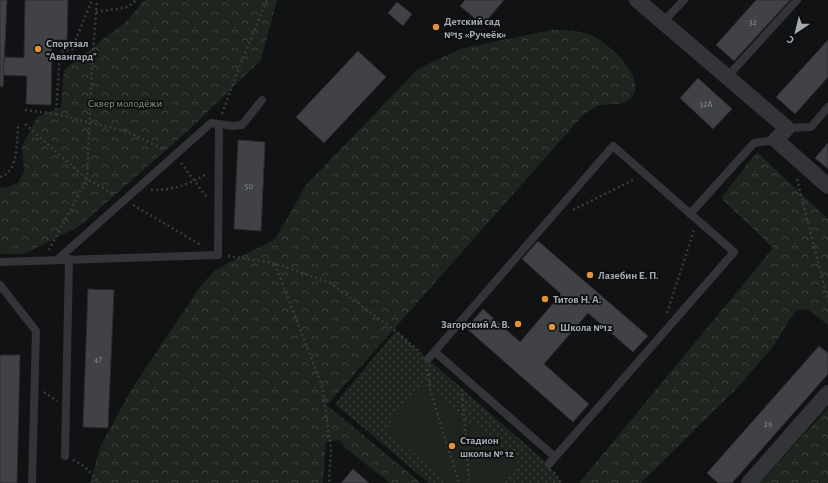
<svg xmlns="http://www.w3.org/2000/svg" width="828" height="483" viewBox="0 0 828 483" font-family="'Alegreya Sans',sans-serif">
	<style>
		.grass { fill: url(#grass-dots) }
		.forest { fill: url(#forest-crowns) }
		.pitch { fill: #1e251e }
		.building { fill: #404246; stroke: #2c2c2f }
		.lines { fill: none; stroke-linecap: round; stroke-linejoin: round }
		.path { stroke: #393b3e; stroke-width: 2.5; stroke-dasharray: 2 3; stroke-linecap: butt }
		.lane { stroke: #333437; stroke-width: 8 }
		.street { stroke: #333437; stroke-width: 16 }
		.poi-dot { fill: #df933d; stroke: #0c0d0e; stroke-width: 1.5 }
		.labels { text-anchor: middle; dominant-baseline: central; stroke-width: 3.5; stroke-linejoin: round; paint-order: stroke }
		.number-label { font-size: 9px; fill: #8b9097 }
		.poi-label { font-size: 11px; font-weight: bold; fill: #a4aab2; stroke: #0c0d0e; text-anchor: start }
		.park-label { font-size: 11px; fill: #7f9b7d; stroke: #0c0d0e }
	</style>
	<defs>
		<pattern id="grass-dots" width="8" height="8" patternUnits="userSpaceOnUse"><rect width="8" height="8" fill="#1e251e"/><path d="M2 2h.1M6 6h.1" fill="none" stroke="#3c423c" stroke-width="1.8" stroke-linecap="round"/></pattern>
		<pattern id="forest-crowns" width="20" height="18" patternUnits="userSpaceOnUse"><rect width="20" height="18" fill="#1e251e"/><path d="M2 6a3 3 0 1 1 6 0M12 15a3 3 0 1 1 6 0" fill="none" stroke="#3c423c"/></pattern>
	</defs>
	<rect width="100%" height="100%" fill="#111213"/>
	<path class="grass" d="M396,331L548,464L561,483H429L335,404Z"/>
	<g class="forest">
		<path d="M144,0H277L261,60L189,130L81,225L25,254H0V187L6,188L18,183L24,171L22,146L37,117L61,107L64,70L128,20Z"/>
		<path d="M551,30C566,30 579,30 593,36C609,44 647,77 632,97C623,108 608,102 597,106C593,108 588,112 584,114L327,405L421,483H390L345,448L340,440L326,442L323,483H90L100,447L131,390L199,288L215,270L275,239L306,185L418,69L460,49Z"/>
		<path d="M757,152L828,219V325L807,309L797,310L788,322L775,344L740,385L641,483H579L773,248L721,198Z"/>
		<path d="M828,408V483H760Z"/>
	</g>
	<path class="pitch" d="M423,383L520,464L504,483H449L385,429Z"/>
	<g class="building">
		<path d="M0,0H7L3,87L0,86Z"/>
		<path d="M25,0H68L67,40H52L51,105L26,104L27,76L3,75L4,57L24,58Z"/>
		<path d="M465,0H504L483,25L460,6Z"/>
		<path d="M756,0H790L734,61L716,45Z"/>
		<path d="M397,2L412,14L403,26L388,13Z"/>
		<path d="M828,40V77L795,114L776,97Z"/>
		<path d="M358,51L386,77L324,143L296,117Z"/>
		<path d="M698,78L732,109L713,129L680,98Z"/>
		<path d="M238,140L265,142L261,231L234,229Z"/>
		<path d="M828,143V169L815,158Z"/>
		<path d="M538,241L648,336L633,352L588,313L544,364L589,404L573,422L466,328L483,309L520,342L561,294L522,259Z"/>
		<path d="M88,289L114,290L108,428L83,427Z"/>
		<path d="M819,346L828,353V374L732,483H718L707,473Z"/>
		<path d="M0,355H20L17,483H0Z"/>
		<path d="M353,469L369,483H341Z"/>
	</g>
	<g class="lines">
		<g class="path">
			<path d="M96,12L128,7L136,0"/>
			<path d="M25,110L56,114L60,52L72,49L92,0"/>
			<path d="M56,114L128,132L165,150"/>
			<path d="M222,114L236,75L267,0"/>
			<path d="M25,124L87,179L115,195"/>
			<path d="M181,163L208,199"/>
			<path d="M0,177C19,172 17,139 18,123"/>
			<path d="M797,179L828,301"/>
			<path d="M151,190C175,190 187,185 208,173"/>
			<path d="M133,205L201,245"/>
			<path d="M573,210L635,179"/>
			<path d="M49,250L87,179L92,65L97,0"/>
			<path d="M228,256L274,263L330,283L396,331L421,353"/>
			<path d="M275,264L322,386L331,449L329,483"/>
			<path d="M667,313L694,230"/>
			<path d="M427,369L431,393L459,483"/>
			<path d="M462,389L469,483"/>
			<path d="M44,392L57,401"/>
			<path d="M73,460L84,466L100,483"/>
			<path d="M554,472L561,483"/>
		</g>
		<g class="lane">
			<path d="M663,22L684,0"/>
			<path d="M728,76L797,0"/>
			<path d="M787,128L811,127L828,107"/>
			<path d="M690,214L754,143L776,140"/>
			<path d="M57,260L211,123L233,126L242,125L262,100"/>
			<path d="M0,262L218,255L219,124"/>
			<path d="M0,285L36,331L32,483"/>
			<path d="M435,352L555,457"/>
			<path d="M428,359L613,146L734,252L549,464"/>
			<path d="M65,456L69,259"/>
		</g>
		<g class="street">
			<path d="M637,0L787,128L776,140L828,186"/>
			<path d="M749,483L828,393"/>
		</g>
	</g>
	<g class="poi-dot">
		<circle cx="436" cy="27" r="4"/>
		<circle cx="38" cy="49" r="4"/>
		<circle cx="590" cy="275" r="4"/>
		<circle cx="545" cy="299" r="4"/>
		<circle cx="518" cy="324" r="4"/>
		<circle cx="552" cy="327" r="4"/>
		<circle cx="452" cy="446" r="4"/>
	</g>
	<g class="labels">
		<g class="number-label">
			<text x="753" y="22">32</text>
			<text x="706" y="104">32А</text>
			<text x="249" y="186">50</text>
			<text x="98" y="359">47</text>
			<text x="768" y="424">29</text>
		</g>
		<g class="poi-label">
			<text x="444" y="21">Детский сад<tspan x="444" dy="13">№15 «Ручеёк»</tspan></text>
			<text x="46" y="43">Спортзал<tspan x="46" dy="13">"Авангард"</tspan></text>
			<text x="598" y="275">Лазебин Е. П.</text>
			<text x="553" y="299">Титов Н. А.</text>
			<text x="510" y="324" text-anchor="end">Загорский А. В.</text>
			<text x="560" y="327">Школа №12</text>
			<text x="460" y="440">Стадион<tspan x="460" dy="13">школы № 12</tspan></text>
		</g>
		<g class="park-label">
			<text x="125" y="103">Сквер молодёжи</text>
		</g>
	</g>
	<g transform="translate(796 32) rotate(215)" stroke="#0c0d0e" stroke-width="3" paint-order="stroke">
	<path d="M0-3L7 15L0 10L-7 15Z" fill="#a4aab2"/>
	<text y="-6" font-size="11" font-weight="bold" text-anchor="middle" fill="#a4aab2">С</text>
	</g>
</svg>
